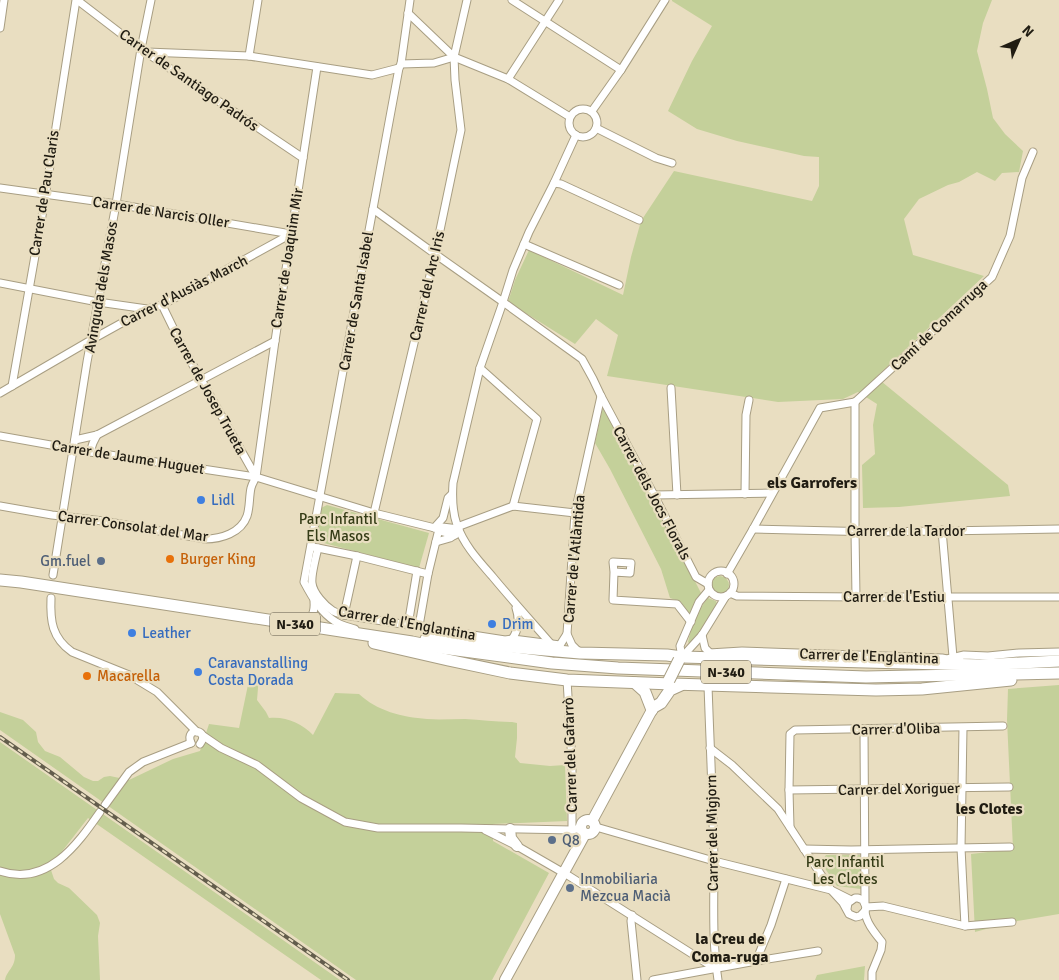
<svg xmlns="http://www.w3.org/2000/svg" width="1059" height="980" viewBox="0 0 1059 980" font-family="Signika,sans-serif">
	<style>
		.green { fill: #c4d09a }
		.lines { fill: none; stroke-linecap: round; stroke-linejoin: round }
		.street-casing { stroke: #a89e83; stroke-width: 9 }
		.secondary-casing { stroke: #a89e83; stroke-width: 12 }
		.primary-casing { stroke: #a89e83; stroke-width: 13 }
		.street { stroke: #fff; stroke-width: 7 }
		.secondary { stroke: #fff; stroke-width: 10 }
		.primary { stroke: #fff; stroke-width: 11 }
		.rail-casing { stroke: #635d4c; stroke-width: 4 }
		.rail { stroke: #e9dec1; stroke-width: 2; stroke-dasharray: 5.5; stroke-linecap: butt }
		.primary-bridge-casing { stroke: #a89e83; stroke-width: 13; stroke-linecap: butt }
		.primary-bridge { stroke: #fff; stroke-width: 11 }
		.shop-dot { fill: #3f7fe0; stroke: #e9dec1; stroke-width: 2 }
		.food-dot { fill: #e8710a; stroke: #e9dec1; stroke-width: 2 }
		.service-dot { fill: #5c6f8a; stroke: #e9dec1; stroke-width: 2 }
		.labels { text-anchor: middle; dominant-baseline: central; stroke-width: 4.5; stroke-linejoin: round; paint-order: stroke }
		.shield { fill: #e9dec1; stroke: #5c5646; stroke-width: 1 }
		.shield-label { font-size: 14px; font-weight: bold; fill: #201c12 }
		.street-label { font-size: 15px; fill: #201c12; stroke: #e9dec1 }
		.shop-label { font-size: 15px; fill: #366cbe; stroke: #e9dec1; text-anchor: start }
		.park-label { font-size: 15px; fill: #353c16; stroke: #e9dec1 }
		.food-label { font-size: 15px; fill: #c56008; stroke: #e9dec1; text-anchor: start }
		.service-label { font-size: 15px; fill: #4e5e75; stroke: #e9dec1; text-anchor: start }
		.neighbourhood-label { font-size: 16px; font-weight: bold; fill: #201c12; stroke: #e9dec1 }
	</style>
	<rect width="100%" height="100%" fill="#e9dec1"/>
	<g class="green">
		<path d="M672,0H992L983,23L977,51L987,89L993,118L1005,134L1023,151L1019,172L1002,173L995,181L977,172L959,182L948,185L919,199L904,219L913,255L984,276L876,377L1008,485L1010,496L899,507L863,508L862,465L875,454L873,425L877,404L858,392L843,399L778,402L607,376L618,335L596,319L575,344L508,302L515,280L529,250L623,295L631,257L641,221L674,171L812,201L819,186V157L804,156L737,141L697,129L668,111L692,61L712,26L672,1Z"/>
		<path d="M604,402L702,595L690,616L681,602L670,598L661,569L610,469L595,443Z"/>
		<path d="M327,505L429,533L419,568L316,541L315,539L321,508Z"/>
		<circle cx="720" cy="585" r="9"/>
		<path d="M708,598L716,601L718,607L693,643L690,644L688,642C691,628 698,609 708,598Z"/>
		<path d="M253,676H259L257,700L266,712L269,718C285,716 302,723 313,735L335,693L359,694C377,711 402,717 427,719C439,720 452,719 465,719C481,720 496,722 512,722L517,723V738L515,757L520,763L550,766L565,765L567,821L493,824V841L549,873L492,980H356L0,730V712L23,720L36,732L38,742L45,751L60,757L84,777L93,781H98L104,777L110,776L129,780L173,759L200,751L209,724L239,728L249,680Z"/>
		<path d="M1059,685V914L1012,922L975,932L971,854L1013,849L1007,720L1008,689Z"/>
		<path d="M0,742L340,980H321L88,818L60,854L52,861L50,867L54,879L58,883L69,888L97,915L100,923L98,936L100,980H5C7,970 15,968 15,955L0,914Z"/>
		<path d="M826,855H860L861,889L837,886L824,867L823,859Z"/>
		<path d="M865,966L864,980H815L817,975Z"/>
	</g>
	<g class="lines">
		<g class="street-casing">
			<g id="street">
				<path d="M77,0L141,49L303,158"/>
				<path d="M512,0L621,70"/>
				<path d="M408,13L454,57L508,79L570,117"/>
				<path d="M0,28L4,0"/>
				<path d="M147,52L249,56L372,75L399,68"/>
				<path d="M249,56L258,0"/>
				<path d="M401,64L434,63L454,57"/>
				<path d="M508,79L559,0"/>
				<circle cx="583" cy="123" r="14"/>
				<path d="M592,111L621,70L665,0"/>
				<path d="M596,128L656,158L672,163"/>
				<path d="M554,183L561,184L639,220"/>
				<path d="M0,188L116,204L291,234"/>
				<path d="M373,209L435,254L503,302L582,359L593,379L601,396L654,495L696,577L708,584"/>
				<path d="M524,244L619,285"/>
				<path d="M0,283L98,302L147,309"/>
				<path d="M162,305L181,344L256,477"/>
				<path d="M480,368L537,419L513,506"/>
				<path d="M12,386L42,216L76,0"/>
				<path d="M671,388L677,495"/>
				<path d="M0,393L91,340L147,309L162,305L291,234"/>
				<path d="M855,402L992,277L1010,236L1022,178L1033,152"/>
				<path d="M855,402V531L856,597"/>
				<path d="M0,436L90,452L256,477L374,513L439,529L440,531L455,535"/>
				<path d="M75,440L97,435L275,341"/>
				<path d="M90,452L93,443L97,435"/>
				<path d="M745,494L746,415L749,400"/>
				<path d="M654,495L772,493"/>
				<path d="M0,506L52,515L103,521L205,539C221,539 241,533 247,516C250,507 249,497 251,488C252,484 254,481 256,477L275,341L317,67"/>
				<path d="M374,513L435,254L461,130L455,80L454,57L467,0"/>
				<path d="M457,527L513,506L575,513"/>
				<path d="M434,528L443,518L448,498L452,494"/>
				<path d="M439,529L442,527L459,529"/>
				<path d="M753,529L877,532L1059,529"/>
				<path d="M942,530L953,657"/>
				<path d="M436,542L450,538L456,534"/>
				<path d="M313,547L357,556L428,574"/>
				<path d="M318,548C316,556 311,576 312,583C313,593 325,606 333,611C337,613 341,614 344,615L505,640L513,639L560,645"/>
				<circle cx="721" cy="584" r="13"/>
				<path d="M614,572L630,573L631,563L613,562L614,572L613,600L677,604L691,622"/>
				<path d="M727,574L753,529L820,408L855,402"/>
				<path d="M53,575L87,362L116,204L141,49L151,0"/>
				<path d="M730,593L737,596L862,597H1059"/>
				<path d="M51,598C50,621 52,638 72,652L129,675L157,692L197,732"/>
				<path d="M344,615L357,556"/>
				<path d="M300,624C312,618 315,614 314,601"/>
				<path d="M408,625L417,571"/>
				<path d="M419,626L428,574L439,529"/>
				<path d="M355,629C349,627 342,626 336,622C321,613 312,597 304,582L399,68L401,64L410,0"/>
				<path d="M567,634L572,645L580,653"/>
				<path d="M702,635L705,648L712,655"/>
				<path d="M510,642C519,631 520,620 516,608"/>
				<path d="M551,644C531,621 511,599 492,576C478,560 464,545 457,525C452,511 452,498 453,483L480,368L503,302L513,270L529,232L554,183L576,135"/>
				<path d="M560,645L567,634L575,513L601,396"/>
				<path d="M709,653L742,651L942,658L947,659L964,655L988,656L1019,653L1059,652"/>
				<path d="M682,657L702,635L726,596"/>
				<path d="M682,657L680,646L699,602L709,590"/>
				<path d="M567,680L572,762V830"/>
				<path d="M708,685C710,744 713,803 714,861C714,901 712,941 718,980"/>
				<path d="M963,728L961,848L965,926"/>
				<path d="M864,729L865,903"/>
				<path d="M202,735L221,748L257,765L301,798L345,822L378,828H461L572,830L581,828"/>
				<path d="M191,743C184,726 211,729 200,744"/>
				<path d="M710,748L732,765L778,809L831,890L843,903L849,914L856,917L860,916L865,911L866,907L863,900L858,898H855L848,903L847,909"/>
				<path d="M789,790L1009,787"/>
				<path d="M105,805L129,772L143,762L191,743"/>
				<path d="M596,827L714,861L831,890L851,900"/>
				<path d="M790,827L789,790L790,734L795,730L1003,726"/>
				<path d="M485,830L517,846L569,876L716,969"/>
				<path d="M804,849L851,850L1010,847"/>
				<path d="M0,871C47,887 77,845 100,812"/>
				<path d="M866,907L883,906L965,926L1012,922"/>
				<path d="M865,911C866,923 875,933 882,942L881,950L872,972V980"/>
				<path d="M632,915L631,921L637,980"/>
				<path d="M756,961L771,925L786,879"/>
				<path d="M653,980L756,961L818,951"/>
			</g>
		</g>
		<g class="secondary-casing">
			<g id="secondary">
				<circle cx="588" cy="827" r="7"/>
				<path d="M592,821L652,710"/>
				<path d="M510,829L511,838L517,846"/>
				<path d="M505,980L585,834"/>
			</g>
		</g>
		<g class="primary-casing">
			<g id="primary">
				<path d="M0,580L21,582L412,642L442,648L552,663L618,668L866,677L1059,673"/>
				<path d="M426,639L459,640L489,645L580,653L667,655L682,657L980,665L1059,661"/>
				<path d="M374,643L448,660L510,673L567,680L672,684L876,690L922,689L1011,680"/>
				<path d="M635,683L645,692L652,710"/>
				<path d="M654,707L661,703L670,690L681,685"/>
			</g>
		</g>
		<use href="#street" class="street"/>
		<use href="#secondary" class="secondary"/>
		<use href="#primary" class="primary"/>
		<g class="rail-casing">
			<path id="rail" d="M0,737L348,980"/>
		</g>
		<use href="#rail" class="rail"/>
		<g class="primary-bridge-casing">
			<path id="primary-bridge" d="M669,680L679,660"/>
		</g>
		<use href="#primary-bridge" class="primary-bridge"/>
	</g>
	<g class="shop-dot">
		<circle cx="201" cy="500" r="5"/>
		<circle cx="492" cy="624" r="5"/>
		<circle cx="132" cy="633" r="5"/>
		<circle cx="198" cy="672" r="5"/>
	</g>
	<g class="food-dot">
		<circle cx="170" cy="559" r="5"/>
		<circle cx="87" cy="676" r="5"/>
	</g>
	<g class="service-dot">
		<circle cx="101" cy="561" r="5"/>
		<circle cx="552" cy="840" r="5"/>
		<circle cx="570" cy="888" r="5"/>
	</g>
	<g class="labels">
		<g class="shield">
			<rect x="270" y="612.5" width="50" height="23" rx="4"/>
			<rect x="701" y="660.5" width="50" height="23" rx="4"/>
		</g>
		<g class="shield-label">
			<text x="295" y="624">N-340</text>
			<text x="726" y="672">N-340</text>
		</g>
		<g class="street-label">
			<text transform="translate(189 80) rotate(35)">Carrer de Santiago Padrós</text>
			<text transform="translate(44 193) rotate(-81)">Carrer de Pau Claris</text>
			<text transform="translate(161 212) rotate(9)">Carrer de Narcis Oller</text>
			<text transform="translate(287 258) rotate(-81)">Carrer de Joaquim Mir</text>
			<text transform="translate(427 286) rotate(-77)">Carrer del Arc Iris</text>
			<text transform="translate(101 287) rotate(-80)">Avinguda dels Masos</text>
			<text transform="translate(184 291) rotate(-27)">Carrer d'Ausiàs March</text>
			<text transform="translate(356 301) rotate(-80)">Carrer de Santa Isabel</text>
			<text transform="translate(939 325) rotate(-43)">Camí de Comarruga</text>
			<text transform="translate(208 391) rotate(61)">Carrer de Josep Trueta</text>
			<text transform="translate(128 457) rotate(9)">Carrer de Jaume Huguet</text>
			<text transform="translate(652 493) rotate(62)">Carrer dels Jocs Florals</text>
			<text transform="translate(133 526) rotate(8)">Carrer Consolat del Mar</text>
			<text x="906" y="531">Carrer de la Tardor</text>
			<text transform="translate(574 559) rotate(-85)">Carrer de l'Atlàntida</text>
			<text x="894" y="597">Carrer de l'Estiu</text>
			<text transform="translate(407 623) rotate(10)">Carrer de l'Englantina</text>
			<text transform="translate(869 656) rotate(2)">Carrer de l'Englantina</text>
			<text transform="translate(896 729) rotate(-1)">Carrer d'Oliba</text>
			<text transform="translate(570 755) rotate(-92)">Carrer del Gafarrò</text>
			<text transform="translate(899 789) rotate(-1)">Carrer del Xoriguer</text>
			<text transform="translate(712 833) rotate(-91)">Carrer del Migjorn</text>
		</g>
		<g class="shop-label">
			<text x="211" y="500">Lidl</text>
			<text x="502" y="624">Drim</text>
			<text x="142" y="633">Leather</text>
			<text x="208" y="663">Caravanstalling<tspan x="208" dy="17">Costa Dorada</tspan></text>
		</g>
		<g class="park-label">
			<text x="338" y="519">Parc Infantil<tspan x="338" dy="17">Els Masos</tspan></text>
			<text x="845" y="862">Parc Infantil<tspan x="845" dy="17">Les Clotes</tspan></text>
		</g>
		<g class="food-label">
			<text x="180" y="559">Burger King</text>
			<text x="97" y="676">Macarella</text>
		</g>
		<g class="service-label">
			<text x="91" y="561" text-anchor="end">Gm.fuel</text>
			<text x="562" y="840">Q8</text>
			<text x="580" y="879">Inmobiliaria<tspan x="580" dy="17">Mezcua Macià</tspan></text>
		</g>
		<g class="neighbourhood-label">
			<text x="812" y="483">els Garrofers</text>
			<text x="989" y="809">les Clotes</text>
			<text x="730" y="939">la Creu de<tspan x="730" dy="18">Coma-ruga</tspan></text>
		</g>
	</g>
	<g transform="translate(1019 40) rotate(45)" stroke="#e9dec1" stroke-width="4" paint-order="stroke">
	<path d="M0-4L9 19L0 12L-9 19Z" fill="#201c12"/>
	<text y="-8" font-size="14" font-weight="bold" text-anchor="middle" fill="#201c12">N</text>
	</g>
</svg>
